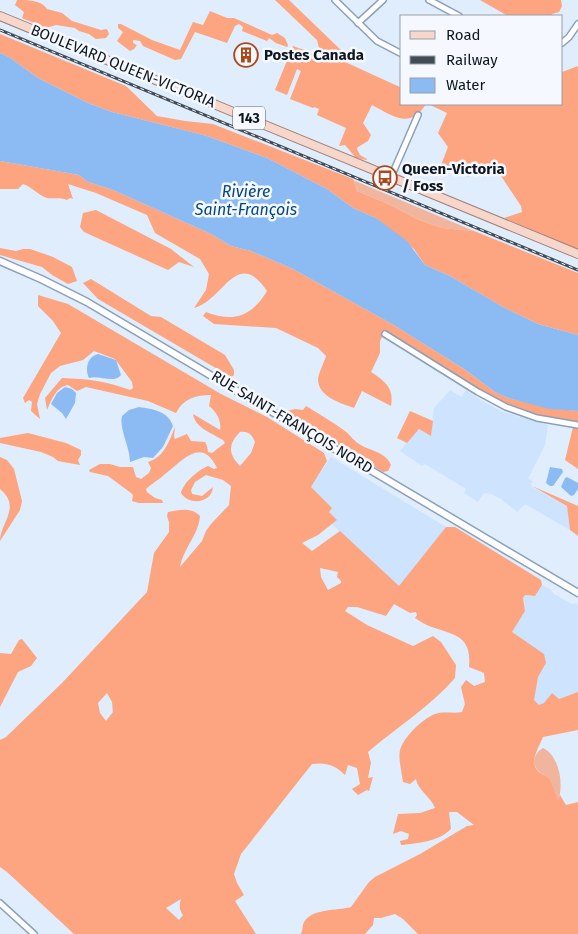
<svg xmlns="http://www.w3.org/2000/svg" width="578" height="934" viewBox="0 0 578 934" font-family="'Fira Sans',sans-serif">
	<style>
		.built { fill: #cde3fe }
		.green { fill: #f1b59e }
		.forest { fill: #fda480; fill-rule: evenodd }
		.water { fill: #8cbbf3 }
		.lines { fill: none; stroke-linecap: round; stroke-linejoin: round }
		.minor-casing { stroke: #8ba0b9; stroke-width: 8 }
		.tertiary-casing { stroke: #8ba0b9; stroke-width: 9 }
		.primary-casing { stroke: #a28278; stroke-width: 10 }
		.minor { stroke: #fff; stroke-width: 5 }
		.tertiary { stroke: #fff; stroke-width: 6 }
		.primary { stroke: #f7d7cb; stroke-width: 8 }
		.rail-casing { stroke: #424c56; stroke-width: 3 }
		.rail { stroke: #f5f9ff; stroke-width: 1; stroke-dasharray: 4; stroke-linecap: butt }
		.labels { text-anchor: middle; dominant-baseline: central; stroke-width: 5; stroke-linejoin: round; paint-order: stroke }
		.shield { fill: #f5f9ff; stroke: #535a62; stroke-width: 1 }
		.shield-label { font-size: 14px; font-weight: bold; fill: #0e161f }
		.poi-label { font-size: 15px; font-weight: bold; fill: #0e161f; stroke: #f5f9ff; text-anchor: start }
		.street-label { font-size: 15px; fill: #0e161f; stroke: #f5f9ff }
		.water-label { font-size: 16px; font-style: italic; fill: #044682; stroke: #f5f9ff }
	</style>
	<rect width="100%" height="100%" fill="#dfedfd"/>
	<g class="built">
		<path d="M450,390L461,397L466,390L482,401L503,412L548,425L545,445L528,479L533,481L531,484L532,487L567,506L570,530L525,504L517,512L501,499L491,494L484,493L478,502L464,493L466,489L425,464L422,466L400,451L419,429L431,436L434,408Z"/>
		<path d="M331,457L446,527L399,587L332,524L337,520L329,512L311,487Z"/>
		<path d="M542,585L550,589L554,594L572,604L575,603L578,605V692L559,699L552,693L544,704L539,705L534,700L536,686L538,677L546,663L511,632L525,611L523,598L525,595L535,596Z"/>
	</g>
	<g class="green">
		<path d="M353,180L474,231L442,228L419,220L386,203L357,191Z"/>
		<path d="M543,748C560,756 564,786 558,801L552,790L550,779C547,775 543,775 540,772C530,765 534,753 543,748Z"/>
	</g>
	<g class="forest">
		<path d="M17,0C29,0 41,0 47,9L62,13L72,21L101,30L107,29L109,34L106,38L96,39L89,34L79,31L75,28L56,25L46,28L22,18L24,12L15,5Z"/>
		<path d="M275,0H289L345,54L343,61L402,88V104H426C410,130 393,116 372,105L363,123L371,135L368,141L358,147L357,149L360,155L367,159V160L356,158L345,145L339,146L346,128L317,115L319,109L314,107L313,108L290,99L301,71L297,69L287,95L275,90L293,46L321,56L317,40Z"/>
		<path d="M480,0H561L562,6L559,12L552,14L551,16H508Z"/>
		<path d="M210,11L227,18H234L272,35L277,33L285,38L288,45L287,47L276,43L269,38L267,41L242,31L243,27L239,24L235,26L227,43L195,32L181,59L175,60L143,46L140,41L133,40V43L137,45L134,49L130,51L117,41L123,32L118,28V24H121L152,40L180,50L193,22L203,25Z"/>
		<path d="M0,34L126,86L157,116L185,121L213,124L353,179L357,191L386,203L419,220L442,228L474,231L578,273V335L538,324L503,307L450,276L425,265L414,249L376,218L353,208L327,189L267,158L207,136L112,112L88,103L38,78L9,57L0,53Z"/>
		<path d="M578,66V249L504,218L522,212L521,206L499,173L475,163L469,177L441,165L448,147L438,133L447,113L428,104H562V72Z"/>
		<path d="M0,161L79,175L88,182L113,190L211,234L231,246L251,251L293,269L392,324L464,369L495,392L508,398L549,408L578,411V469L565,460L574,423L525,412L499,402L385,331L380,341V353L371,372C386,382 394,388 391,406L362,391L354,408C341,403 318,397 318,379C319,372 324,363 326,356L318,348L276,328L214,324L203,316L206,312C234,323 252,316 267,291C237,246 223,301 194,308L206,290L209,274L200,259L155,233L147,215L96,193L68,184L73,199L70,198L67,200C59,197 54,199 47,198C38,195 32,187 23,184L18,189H0Z"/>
		<path d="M96,210L171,249L194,267L179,262L168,270L84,232L80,227L83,213Z"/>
		<path d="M0,248L16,251L23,249H30L53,257L72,267L77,281L68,284L52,275L42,267L0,255Z"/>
		<path d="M91,279L151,316L161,317L225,355L234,370V375L231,377L98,299L83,283Z"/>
		<path d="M38,295L68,304L221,394L267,417L324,453L327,461L311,487L332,508L329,512L337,520L318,535L302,543L312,551L340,531L399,586L446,527H455L541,580L542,585L535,596L525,595L523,598L525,611L512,632L544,654L546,663L538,677L534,700L539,705L544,703L552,693L559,699L578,692V730L543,737C539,747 528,763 539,772C543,775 547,775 550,779C552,787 556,793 558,800L560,795L566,805L578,802V934H418L403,919L395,914L381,918H374L373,925L365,934H301C303,930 302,926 304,922C313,908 336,911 351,907L369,882L375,877L420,854L467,826L474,825L457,812H449L451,829C438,842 418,843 401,845L400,841L408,839L409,834L401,831L393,834L398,814L420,813L435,808C431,797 417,789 416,779L410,784L403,782C402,773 398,759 400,750C404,737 422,719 435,714C443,711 454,714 462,712L465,704L461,687L466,680L474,686L485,682L484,673L469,667C472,634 453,635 429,626C424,624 420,621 415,618L417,615L416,612L410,613L394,604L386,616L357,607H348L345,611L367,625L413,646L433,636L441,642L456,665L455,678C430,707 397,727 368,752L371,763L368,778L373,777L369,791L367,790L358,795L352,789L360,784L357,768L348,765L345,775C335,765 326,762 312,764L241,854L234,874L237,883L244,895L235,901L256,934H74L7,872L0,867V740L6,737L62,683L147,592L154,553L169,532V522L167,516L168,512C180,510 191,507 200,516C199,534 183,549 180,567L202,541L206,531L211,524L229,505L231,486L223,480L206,475L195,482L191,490L192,494L202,496L213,487C212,503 189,506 181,493C183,483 198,470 208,466L214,469L217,468C202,436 183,460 165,474C159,480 152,483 146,489L147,492L155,498L162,500L163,503H139L132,501L133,495L131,493L108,476L90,472L89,470L100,464H110L120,467H133L136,477L141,479L149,473L151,468L148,462C164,457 169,442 175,427L174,437L175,439L187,434L191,441L205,442L207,446L208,452L212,453L225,443L223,440C212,433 195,428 193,414L220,430C222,421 216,411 209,406L211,395C195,395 183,399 176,413L148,401L86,387L77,391L68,385C56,387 52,399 47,410L45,398L62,378C88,379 106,381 130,390L133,388L132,382L115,359L94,351L83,360L60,366L51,373L40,394L37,404L40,419L31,411L32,402L29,400L25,403L23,398L61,333L53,321L38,306ZM240,432C249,431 252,435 255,442L251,453L240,466C228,454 228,444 240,432ZM320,568L338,572L337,577L341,581V583L328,590L321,577ZM107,693L112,702L113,712L106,721L100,713L98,703ZM181,899C179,905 179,910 183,915L179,920L166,908Z"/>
		<path d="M306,406C319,414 333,422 345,431C350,435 354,441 359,444C370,451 386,452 391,465L388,471L383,472L284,412L295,409L303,410Z"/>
		<path d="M410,411L433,421L431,436L419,429L407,443L397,438Z"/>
		<path d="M28,433L66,443L81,450V455L78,460L80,465L58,461L53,457L41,452L0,443V438Z"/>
		<path d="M0,457L7,460L14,469L22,501L20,510L0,541C0,523 22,507 0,489Z"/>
		<path d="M532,486L578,506V536L570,530L567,506Z"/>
		<path d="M22,639L37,658L31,666L18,672L0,707V653L11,654L19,640Z"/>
	</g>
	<g class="water">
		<path d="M0,53L9,57L38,78L88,103L112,112L207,136L267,158L327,189L353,208L376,218L407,241L425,265L450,276L503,307L538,324L578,335V411L549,409L508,398L495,392L464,369L392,324L293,269L251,251L231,246L211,234L113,190L88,182L79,175L0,161Z"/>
		<path d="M98,354L116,360L121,375C114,384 100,375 89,378C85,369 87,357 98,354Z"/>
		<path d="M65,387L72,389L76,393L75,403L66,419L62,413L51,404L57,393Z"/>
		<path d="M139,407C153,409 168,411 173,426L163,447L153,458L144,457L130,462C130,447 119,429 122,416L129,410Z"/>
		<path d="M550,467L562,469L563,472L553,486H550L546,483Z"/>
		<path d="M567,477L578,483V489L574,495L571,496L561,487L565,478Z"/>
	</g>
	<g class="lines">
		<g class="minor-casing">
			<g id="minor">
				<path d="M335,0L377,41L402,54"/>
				<path d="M429,0L459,16"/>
				<path d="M358,23L383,0"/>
				<path d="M562,43L569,37L578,24"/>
				<path d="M391,177L418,115"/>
				<path d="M385,334L478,392L506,407L537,418L578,425"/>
				<path d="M0,903L34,934"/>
			</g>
		</g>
		<g class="tertiary-casing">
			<path id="tertiary" d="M0,261L41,279L87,302L578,593"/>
		</g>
		<g class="primary-casing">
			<path id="primary" d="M0,16L578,254"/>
		</g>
		<use href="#minor" class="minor"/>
		<use href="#tertiary" class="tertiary"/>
		<use href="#primary" class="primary"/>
		<g class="rail-casing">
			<path id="rail" d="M0,30L578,270"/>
		</g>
		<use href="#rail" class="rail"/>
	</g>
	<defs>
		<g id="building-ring" transform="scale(1.25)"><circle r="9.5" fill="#f5f9ff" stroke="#ad4819" stroke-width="1.5"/><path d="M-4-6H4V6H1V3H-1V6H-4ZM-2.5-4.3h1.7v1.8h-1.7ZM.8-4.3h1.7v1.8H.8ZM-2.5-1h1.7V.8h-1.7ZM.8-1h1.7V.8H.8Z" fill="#ad4819"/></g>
		<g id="bus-ring" transform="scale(1.25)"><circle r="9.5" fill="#f5f9ff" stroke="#ad4819" stroke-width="1.5"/><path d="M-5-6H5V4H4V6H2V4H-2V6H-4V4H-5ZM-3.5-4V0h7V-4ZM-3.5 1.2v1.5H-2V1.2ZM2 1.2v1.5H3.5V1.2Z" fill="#ad4819"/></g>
	</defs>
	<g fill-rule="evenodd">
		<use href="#building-ring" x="246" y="55"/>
		<use href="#bus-ring" x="385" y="178"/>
	</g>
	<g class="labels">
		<rect class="shield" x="233" y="106.5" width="32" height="23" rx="4"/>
		<g class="shield-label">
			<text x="249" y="118">143</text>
		</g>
		<g class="poi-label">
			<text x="264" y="55">Postes Canada</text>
			<text x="402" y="169">Queen-Victoria<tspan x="402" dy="17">/ Foss</tspan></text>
		</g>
		<g class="street-label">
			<text transform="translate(123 66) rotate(22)">BOULEVARD QUEEN-VICTORIA</text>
			<text transform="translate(292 422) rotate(31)">RUE SAINT-FRANÇOIS NORD</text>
		</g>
		<g class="water-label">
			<text x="246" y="191">Rivière<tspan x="246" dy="18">Saint-François</tspan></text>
		</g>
	</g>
	<rect x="400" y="15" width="162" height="90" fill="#f5f9ff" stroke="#999ea5"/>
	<rect x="410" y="31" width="25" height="8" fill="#f7d7cb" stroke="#999ea5"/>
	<text x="446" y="40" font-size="15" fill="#0e161f">Road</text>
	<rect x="410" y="56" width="25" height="8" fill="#424c56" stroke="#999ea5"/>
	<text x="446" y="65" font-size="15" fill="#0e161f">Railway</text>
	<rect x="410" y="78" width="25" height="15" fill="#8cbbf3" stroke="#999ea5"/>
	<text x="446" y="90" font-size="15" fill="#0e161f">Water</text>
</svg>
